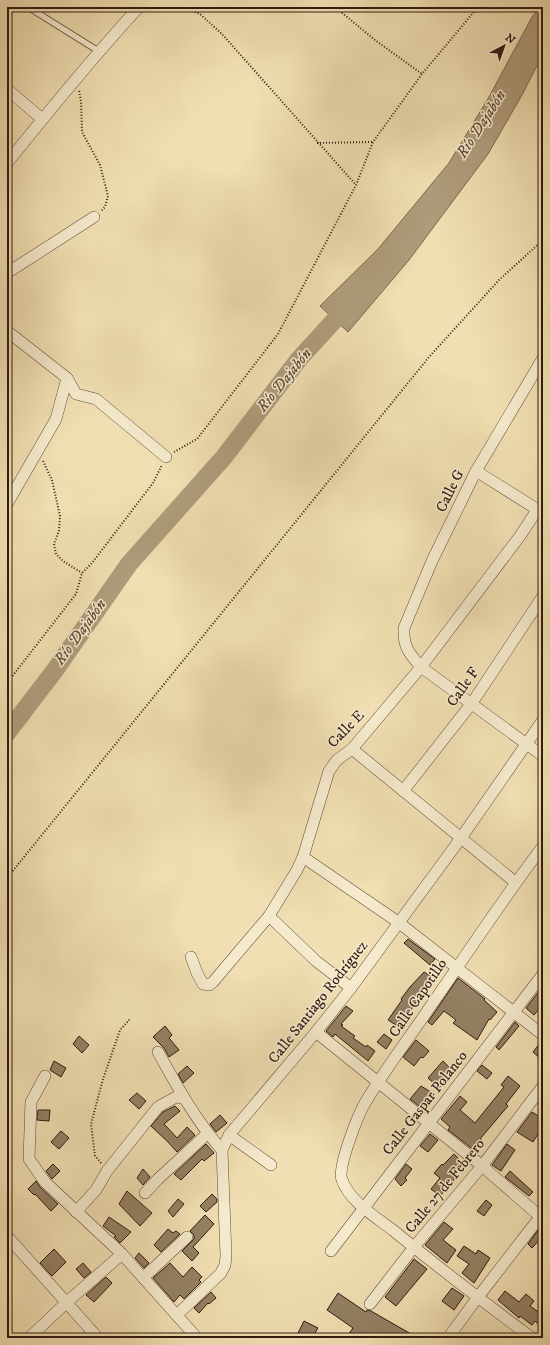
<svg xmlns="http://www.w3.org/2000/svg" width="550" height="1345" viewBox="0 0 550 1345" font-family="'IM FELL DW Pica',serif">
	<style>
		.water { fill: #af9c7b; stroke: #7d6850 }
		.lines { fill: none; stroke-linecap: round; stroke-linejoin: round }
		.river { stroke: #af9c7b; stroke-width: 18 }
		.building { fill: #948064; stroke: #311a10 }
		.lane-casing { stroke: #614b38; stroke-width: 7 }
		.street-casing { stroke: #614b38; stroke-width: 12 }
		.path { stroke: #311a10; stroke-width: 2; stroke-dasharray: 1 2; stroke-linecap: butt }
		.lane { stroke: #f5eacd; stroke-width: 5.5 }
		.street { stroke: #f5eacd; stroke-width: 11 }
		.labels { text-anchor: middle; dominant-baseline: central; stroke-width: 3; stroke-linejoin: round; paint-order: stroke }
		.street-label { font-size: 15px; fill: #311a10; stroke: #f5eacd }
		.water-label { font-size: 16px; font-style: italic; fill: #634e3b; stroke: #f5eacd }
	</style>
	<rect width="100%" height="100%" fill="#f0dfb2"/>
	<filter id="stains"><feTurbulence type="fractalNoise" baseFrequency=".005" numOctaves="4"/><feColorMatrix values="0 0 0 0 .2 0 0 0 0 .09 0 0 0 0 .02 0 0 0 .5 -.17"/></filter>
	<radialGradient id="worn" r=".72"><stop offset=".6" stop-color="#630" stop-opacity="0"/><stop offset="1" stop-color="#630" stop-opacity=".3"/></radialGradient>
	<path class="water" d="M540,7H543V54L522,95L488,154L409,260L348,332L320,306L378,249L449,163L489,97L532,17Z"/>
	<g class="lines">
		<path class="river" d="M7,733L55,670L129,564L224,457L299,359L352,301"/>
	</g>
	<g class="building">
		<path d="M408,939L435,959L430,965L404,943Z"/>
		<path d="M424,972L432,977L418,993L420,995L416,1001H417L399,1027L388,1020L402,1000L401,999L410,987Z"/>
		<path d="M458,978L485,999L484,1000L497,1012L490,1020L489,1019L477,1040L453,1023L456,1020L444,1011L432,1025L428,1022Z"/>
		<path d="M543,986V1004L534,1015L526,1008Z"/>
		<path d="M346,1006L353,1011L341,1024L343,1025L341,1026L355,1036L353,1038L366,1047L367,1045L375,1051L368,1061L335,1034L333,1037L326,1031Z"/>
		<path d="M515,1022L519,1026L499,1050L496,1047Z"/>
		<path d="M165,1026L172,1035L169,1038L179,1050L169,1057L164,1048L153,1037Z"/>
		<path d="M384,1034L392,1040L386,1049L377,1042Z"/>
		<path d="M79,1036L89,1045L82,1053L73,1044Z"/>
		<path d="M416,1040L429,1051L423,1058L421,1057L414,1066L403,1057Z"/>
		<path d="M541,1042H543V1061L533,1052Z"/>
		<path d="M54,1061L66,1068L61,1077L50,1070Z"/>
		<path d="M443,1061L453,1071L439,1088L428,1078Z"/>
		<path d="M482,1065L492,1073L487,1079L477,1071Z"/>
		<path d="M187,1066L194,1073L183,1083L178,1074Z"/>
		<path d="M508,1076L520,1086L506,1104L508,1106L480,1139L482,1140L474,1150L448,1130L450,1127L441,1119L460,1096L467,1102L460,1110L475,1123L504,1087L501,1085Z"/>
		<path d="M421,1086L434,1094L423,1109L410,1099Z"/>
		<path d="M137,1093L146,1101L139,1109L129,1100Z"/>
		<path d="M175,1106L180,1111L164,1124L166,1126L177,1138L187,1127L195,1135L177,1152L168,1142L151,1126L163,1112Z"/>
		<path d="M38,1110H50L49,1121L37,1120Z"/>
		<path d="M532,1112L543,1119V1126L533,1142L517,1132Z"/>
		<path d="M220,1115L227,1123L216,1132L210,1124Z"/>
		<path d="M61,1131L69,1138L59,1149L51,1142Z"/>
		<path d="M430,1134L438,1140L428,1152L420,1146Z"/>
		<path d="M206,1144L214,1153L204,1161L202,1159L181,1180L174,1174Z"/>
		<path d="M507,1144L515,1150L501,1171L492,1165Z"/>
		<path d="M454,1154L464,1164L454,1173L457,1176L440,1196L431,1189L440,1178L434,1173L442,1164L443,1165Z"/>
		<path d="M53,1164L60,1171L52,1179L46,1171Z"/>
		<path d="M406,1164L412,1169L405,1178L407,1180L401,1186L395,1179Z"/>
		<path d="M143,1169L150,1177L143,1185L137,1178Z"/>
		<path d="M510,1171L533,1192L529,1196L505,1177Z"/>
		<path d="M36,1181L40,1187L58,1204L51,1211L35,1194L34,1195L28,1189Z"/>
		<path d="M127,1191L152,1213L140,1226L119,1204Z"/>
		<path d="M212,1194L217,1199V1202L206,1212L200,1206Z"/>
		<path d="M178,1199L184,1204L173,1217L168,1211Z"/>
		<path d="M486,1200L492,1205L484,1216L477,1211Z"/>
		<path d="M205,1215L214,1224L193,1247L199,1253L192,1261L182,1251L194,1239V1235L190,1231Z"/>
		<path d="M109,1217L131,1232L120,1243L114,1237L116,1236L103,1226Z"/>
		<path d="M444,1222L453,1229L443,1240L456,1250L447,1263L425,1245Z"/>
		<path d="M168,1229L173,1233L176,1231L180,1234L161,1252L154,1245Z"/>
		<path d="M538,1230L543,1235V1236L532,1248L528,1244Z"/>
		<path d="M464,1246L476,1254L478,1250L490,1258L474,1283L462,1273L469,1264L457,1256Z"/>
		<path d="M54,1249L66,1262L52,1276L40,1263Z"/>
		<path d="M139,1253L149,1263L144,1268L135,1258Z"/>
		<path d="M414,1259L427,1269L396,1306L385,1297Z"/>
		<path d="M83,1263L91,1272L84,1278L76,1269Z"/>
		<path d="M170,1263L183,1277L192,1267L202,1277L199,1280L201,1282L184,1299L180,1295L174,1302L153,1278Z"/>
		<path d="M106,1277L112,1283L94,1302L86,1295Z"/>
		<path d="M452,1288L464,1296L454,1310L442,1301Z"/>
		<path d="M505,1291L519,1302L526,1294L534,1301L530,1306L543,1315V1328L535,1321L532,1325L520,1316L519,1318L498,1300Z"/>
		<path d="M211,1292L216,1298L209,1304L208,1303L199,1313L194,1308Z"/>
		<path d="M338,1293L366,1312L367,1310L371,1311L418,1338H346L353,1328L327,1310Z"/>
		<path d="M304,1321L318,1328L312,1338H308L298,1333Z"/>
	</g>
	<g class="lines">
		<g class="lane-casing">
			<path id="lane" d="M28,7L100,52"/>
		</g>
		<g class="street-casing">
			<g id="street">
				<path d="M7,89L42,119"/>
				<path d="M7,163C50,110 93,57 139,7"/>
				<path d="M7,273L94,217"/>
				<path d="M7,331L67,378L76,394L96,399L166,457"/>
				<path d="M543,358L476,471L432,561L404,628C403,647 409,653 421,667L543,756"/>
				<path d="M476,471L543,513"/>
				<path d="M7,504L56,419L67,378"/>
				<path d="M352,749L515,882"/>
				<path d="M403,791L472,703L543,596"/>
				<path d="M303,857L398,922L543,1035"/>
				<path d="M269,916L316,961L351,988"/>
				<path d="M191,957L197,973L203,984L209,985L213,982L269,916L297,870L303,857L329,771L337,760L352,749L421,667L520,536L537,510"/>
				<path d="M316,1032L482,1166L543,1219"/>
				<path d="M158,1052C177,1086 196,1121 222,1150"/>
				<path d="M45,1076L31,1102L29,1159L45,1182L122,1254L197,1338"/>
				<path d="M229,1135L271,1165"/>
				<path d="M145,1193L158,1179L207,1134"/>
				<path d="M76,1212L96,1190L107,1171L158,1107L176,1097L184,1098"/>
				<path d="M7,1236L98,1338"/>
				<path d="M331,1251L543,974"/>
				<path d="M143,1278L187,1237"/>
				<path d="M370,1304L414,1247L482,1166L543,1086"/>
				<path d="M177,1315L221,1273L225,1265L226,1256L222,1150L229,1135L316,1032L351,988L461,838L543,720"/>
				<path d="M29,1338L67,1302L122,1254"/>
				<path d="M448,1338L478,1297L540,1217"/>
				<path d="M532,1338C485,1303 439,1268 394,1231C376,1217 350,1202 342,1180C337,1168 358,1115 365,1103C384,1071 407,1041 428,1010C466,955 503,899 543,846"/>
			</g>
		</g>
		<g class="path">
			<path d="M118,7L123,11"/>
			<path d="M184,7L200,14L222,34L356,185"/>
			<path d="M335,7L375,40L422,74"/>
			<path d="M79,91L81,101L82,132L100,165L108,196L105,207L101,211"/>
			<path d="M317,143L373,142"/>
			<path d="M174,452L197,439L278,334L356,185L373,142L422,74L478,7"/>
			<path d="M43,461L52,480L60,516L59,531L54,544L56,554L63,561L82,573"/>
			<path d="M7,683L76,594L82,573L92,563L153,483L162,465"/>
			<path d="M7,878L429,357L499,280L543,240"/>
			<path d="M101,1163L95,1156L91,1124L103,1079L120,1030L130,1019"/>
		</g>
		<use href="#lane" class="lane"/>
		<use href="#street" class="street"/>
	</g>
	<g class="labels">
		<g class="street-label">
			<text transform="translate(450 491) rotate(-64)">Calle G</text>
			<text transform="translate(463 687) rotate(-55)">Calle F</text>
			<text transform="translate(346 729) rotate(-46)">Calle E</text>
			<text transform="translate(418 998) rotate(-56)">Calle Capotillo</text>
			<text transform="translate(318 1002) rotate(-52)">Calle Santiago Rodríguez</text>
			<text transform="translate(425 1103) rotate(-52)">Calle Gaspar Polanco</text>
			<text transform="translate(445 1186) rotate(-51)">Calle 27 de Febrero</text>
		</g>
		<g class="water-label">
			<text transform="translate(481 124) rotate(-57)">Río Dajabón</text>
			<text transform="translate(284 380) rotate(-51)">Río Dajabón</text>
			<text transform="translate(80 632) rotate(-54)">Río Dajabón</text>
		</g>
	</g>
	<rect width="550" height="1345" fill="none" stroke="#f0dfb2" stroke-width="24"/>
	<rect x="8" y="8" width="534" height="1329" fill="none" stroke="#311a10" stroke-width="2"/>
	<rect x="12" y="12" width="526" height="1321" fill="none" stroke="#311a10"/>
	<g transform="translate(504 46) rotate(41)" stroke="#f5eacd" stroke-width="3" paint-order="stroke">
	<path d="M0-3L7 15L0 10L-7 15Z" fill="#311a10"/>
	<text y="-6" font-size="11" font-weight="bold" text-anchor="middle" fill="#311a10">N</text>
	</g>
	<rect width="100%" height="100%" filter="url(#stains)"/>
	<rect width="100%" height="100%" fill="url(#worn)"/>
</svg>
